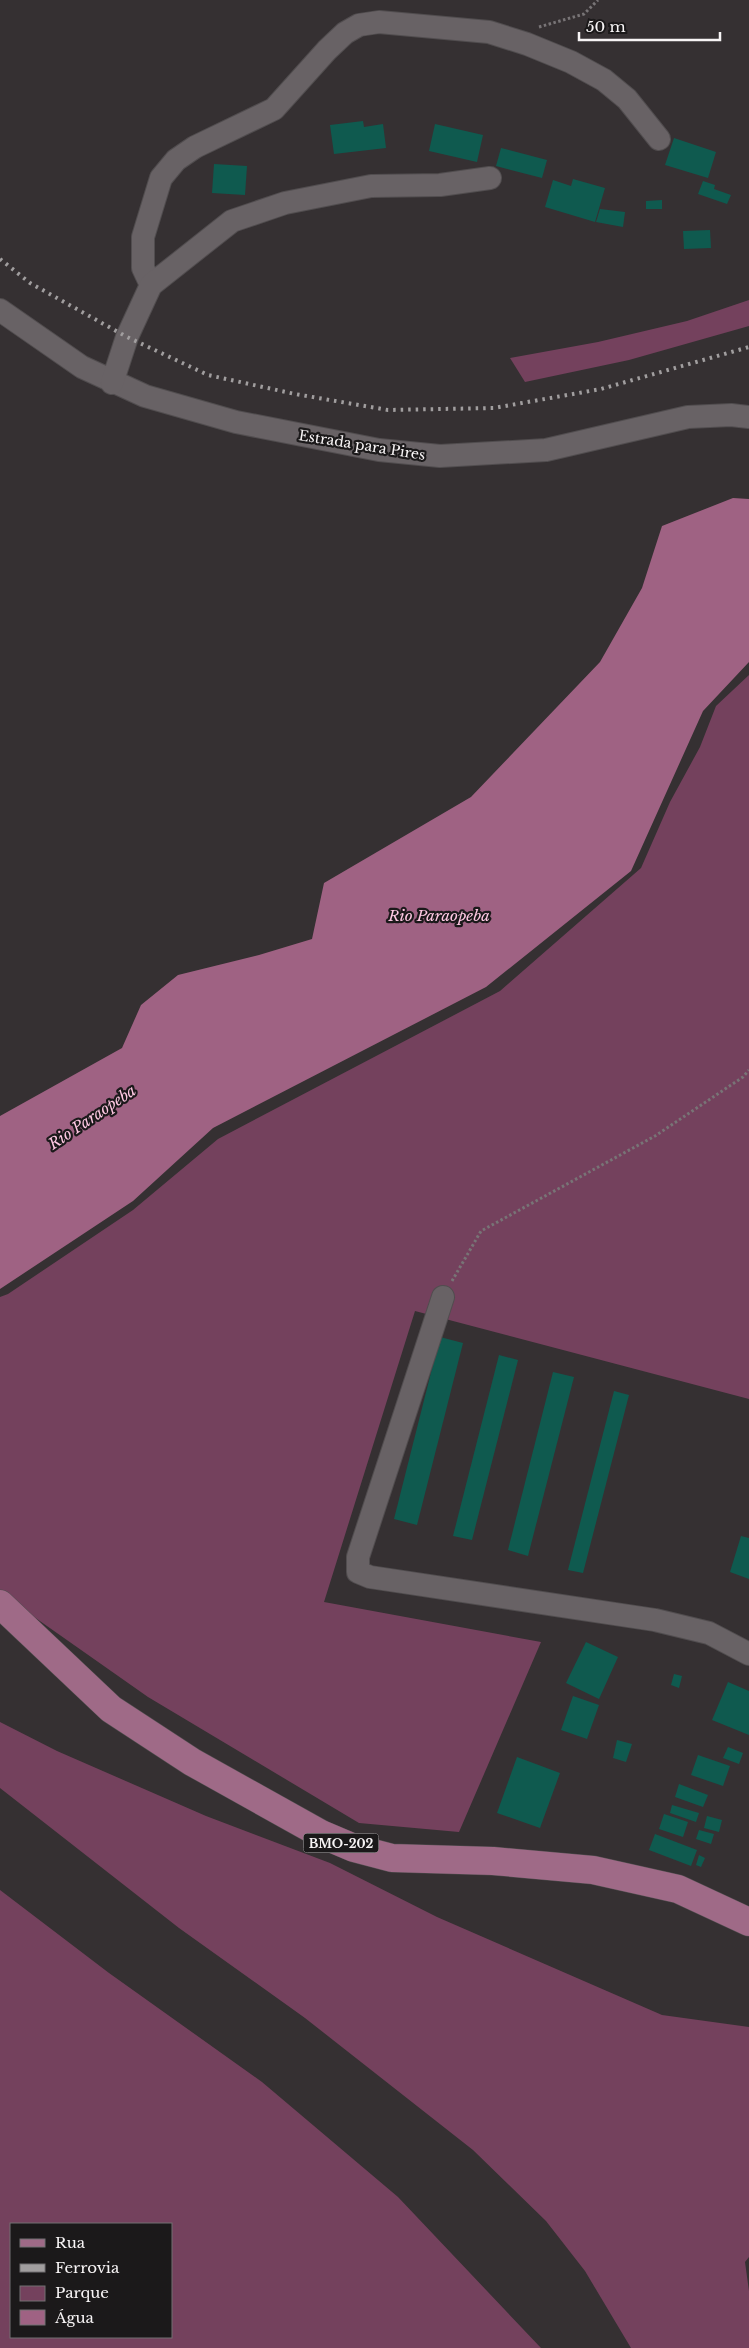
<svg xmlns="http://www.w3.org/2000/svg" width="749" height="2348" viewBox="0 0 749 2348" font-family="'Libre Baskerville',serif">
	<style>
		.green { fill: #74415d; fill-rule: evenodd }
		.water { fill: #9f6283 }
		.building { fill: #0f5a4f }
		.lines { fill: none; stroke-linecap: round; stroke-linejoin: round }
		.street-casing { stroke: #514d4f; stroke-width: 24 }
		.primary-casing { stroke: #514d4f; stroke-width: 29 }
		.path { stroke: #787476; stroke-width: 3; stroke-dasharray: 2.5 2.5; stroke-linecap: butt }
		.street { stroke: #686265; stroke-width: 22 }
		.primary { stroke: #9f6a87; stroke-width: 28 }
		.rail { stroke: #a19e9f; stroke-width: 4; stroke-dasharray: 2.5 5; stroke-linecap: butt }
		.labels { text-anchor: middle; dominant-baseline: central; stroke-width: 4.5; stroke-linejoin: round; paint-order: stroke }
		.shield { fill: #1b191a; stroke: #b5b2b3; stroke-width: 1 }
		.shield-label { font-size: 12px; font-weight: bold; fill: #f7f4f5 }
		.street-label { font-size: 14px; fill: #f7f4f5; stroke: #1b191a }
		.water-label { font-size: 15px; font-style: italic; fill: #ffc8e3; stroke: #1b191a }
	</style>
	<rect width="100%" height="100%" fill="#353032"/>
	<g class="green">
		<path d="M749,300V326L629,360L525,382L510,358L598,342L687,321Z"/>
		<path d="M749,675V1399L415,1311L324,1602L541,1642L459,1832L359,1823L148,1697L0,1593V1297L8,1294L133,1210L218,1139L500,991L641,868L670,802L700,747L716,706Z"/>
		<path d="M0,1722L57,1751L206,1816L330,1863L437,1917L662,2015L749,2027V2257L745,2262L749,2291V2348H631L585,2271L546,2221L473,2150L305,2018L179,1928L0,1788Z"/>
		<path d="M0,1890L109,1973L262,2082L398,2197L541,2348H0ZM11,2224H171V2337H11Z"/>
	</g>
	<path class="water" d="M733,498L749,499V662L703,711L631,871L486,987L213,1128L133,1201L0,1289V1116L122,1048L141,1005L178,975L259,955L312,939L324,883L471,797L600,662L642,588L662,526Z"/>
	<g class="building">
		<path d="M363,121L364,127L383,124L386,148L334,154L330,125Z"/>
		<path d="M435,124L483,135L477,162L429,151Z"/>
		<path d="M674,138L716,152L708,178L665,165Z"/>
		<path d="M501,148L547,160L542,178L496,166Z"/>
		<path d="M214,164L247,166L245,195L212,193Z"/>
		<path d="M573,179L605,188L595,222L545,207L553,180L571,186Z"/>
		<path d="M703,181L715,185L714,189L731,195L727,204L698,194Z"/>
		<path d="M662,200V209H646V201Z"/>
		<path d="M600,209L625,212L623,227L596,222Z"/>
		<path d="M710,230L711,248L684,249L683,231Z"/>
		<path d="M440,1337L463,1343L417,1525L394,1519Z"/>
		<path d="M499,1355L518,1360L472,1540L453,1536Z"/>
		<path d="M553,1372L574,1377L528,1556L508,1550Z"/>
		<path d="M614,1391L629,1395L583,1573L568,1570Z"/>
		<path d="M741,1536L749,1538V1579L730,1572Z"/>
		<path d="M586,1642L618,1657L599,1699L566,1683Z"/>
		<path d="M674,1674L682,1676L679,1688L671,1685Z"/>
		<path d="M728,1682L749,1691V1735L712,1720Z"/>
		<path d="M573,1696L599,1705L587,1739L561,1730Z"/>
		<path d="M617,1740L632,1744L626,1762L613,1758Z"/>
		<path d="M728,1747L743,1753L739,1764L723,1758Z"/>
		<path d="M698,1755L730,1766L723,1786L691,1775Z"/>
		<path d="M517,1757L560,1773L540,1828L497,1813Z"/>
		<path d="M679,1784L708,1795L703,1807L675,1797Z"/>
		<path d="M672,1805L699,1813L696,1822L670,1813Z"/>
		<path d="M664,1814L688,1822L683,1837L659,1829Z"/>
		<path d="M707,1816L722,1820L719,1832L704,1828Z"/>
		<path d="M699,1830L714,1834L711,1844L696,1839Z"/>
		<path d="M655,1834L697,1850L691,1866L649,1850Z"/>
		<path d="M699,1855L705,1858L701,1867L696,1865Z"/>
	</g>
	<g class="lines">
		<g class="street-casing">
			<g id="street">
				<path d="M151,285L143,268V237L161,178L176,160L195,147L274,109L327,50L345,33L359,25L379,22L489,32L527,44L571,62L604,80L627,99L659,139"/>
				<path d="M0,310L82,367L145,396L236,422L379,450L440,456L546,450L688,417L731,415L749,417"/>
				<path d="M112,383L127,337L151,285L232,221L285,203L371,186L440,185L490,178"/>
				<path d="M443,1297L358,1557V1572L370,1577L655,1620L709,1633L749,1654"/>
			</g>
		</g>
		<g class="primary-casing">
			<path id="primary" d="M0,1604L111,1709L192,1762L321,1834L354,1848L392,1858L493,1861L593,1870L678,1889L749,1922"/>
		</g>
		<g class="path">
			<path d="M539,27L584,14L598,0"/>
			<path d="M452,1281L481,1231L655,1136L743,1077L749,1070"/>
		</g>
		<use href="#street" class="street"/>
		<use href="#primary" class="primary"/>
		<path class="rail" d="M0,259L30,283L127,337L208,375L295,394L388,410L494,408L601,389L749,347"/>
	</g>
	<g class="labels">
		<rect class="shield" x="303.5" y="1833.5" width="75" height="19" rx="4"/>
		<g class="shield-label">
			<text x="341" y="1843">BMO-202</text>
		</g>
		<g class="street-label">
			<text transform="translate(362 445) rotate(9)">Estrada para Pires</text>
		</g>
		<g class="water-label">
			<text x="439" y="915">Rio Paraopeba</text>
			<text transform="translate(92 1117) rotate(-34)">Rio Paraopeba</text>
		</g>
	</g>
	<rect x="10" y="2223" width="162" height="115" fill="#1b191a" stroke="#737172"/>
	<rect x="20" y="2239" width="25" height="8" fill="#9f6a87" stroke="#737172"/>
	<text x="55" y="2248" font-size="15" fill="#f7f4f5">Rua</text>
	<rect x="20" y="2264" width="25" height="8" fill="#a19e9f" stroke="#737172"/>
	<text x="55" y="2273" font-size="15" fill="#f7f4f5">Ferrovia</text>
	<rect x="20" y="2286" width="25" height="15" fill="#74415d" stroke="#737172"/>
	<text x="55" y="2298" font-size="15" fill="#f7f4f5">Parque</text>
	<rect x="20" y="2310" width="25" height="15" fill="#9f6283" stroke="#737172"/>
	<text x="55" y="2323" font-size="15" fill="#f7f4f5">Água</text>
	<path d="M579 32v8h141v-8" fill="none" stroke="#f7f4f5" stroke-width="2.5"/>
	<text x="586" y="32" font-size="15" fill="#f7f4f5" stroke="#1b191a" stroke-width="4" paint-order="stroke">50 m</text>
</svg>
